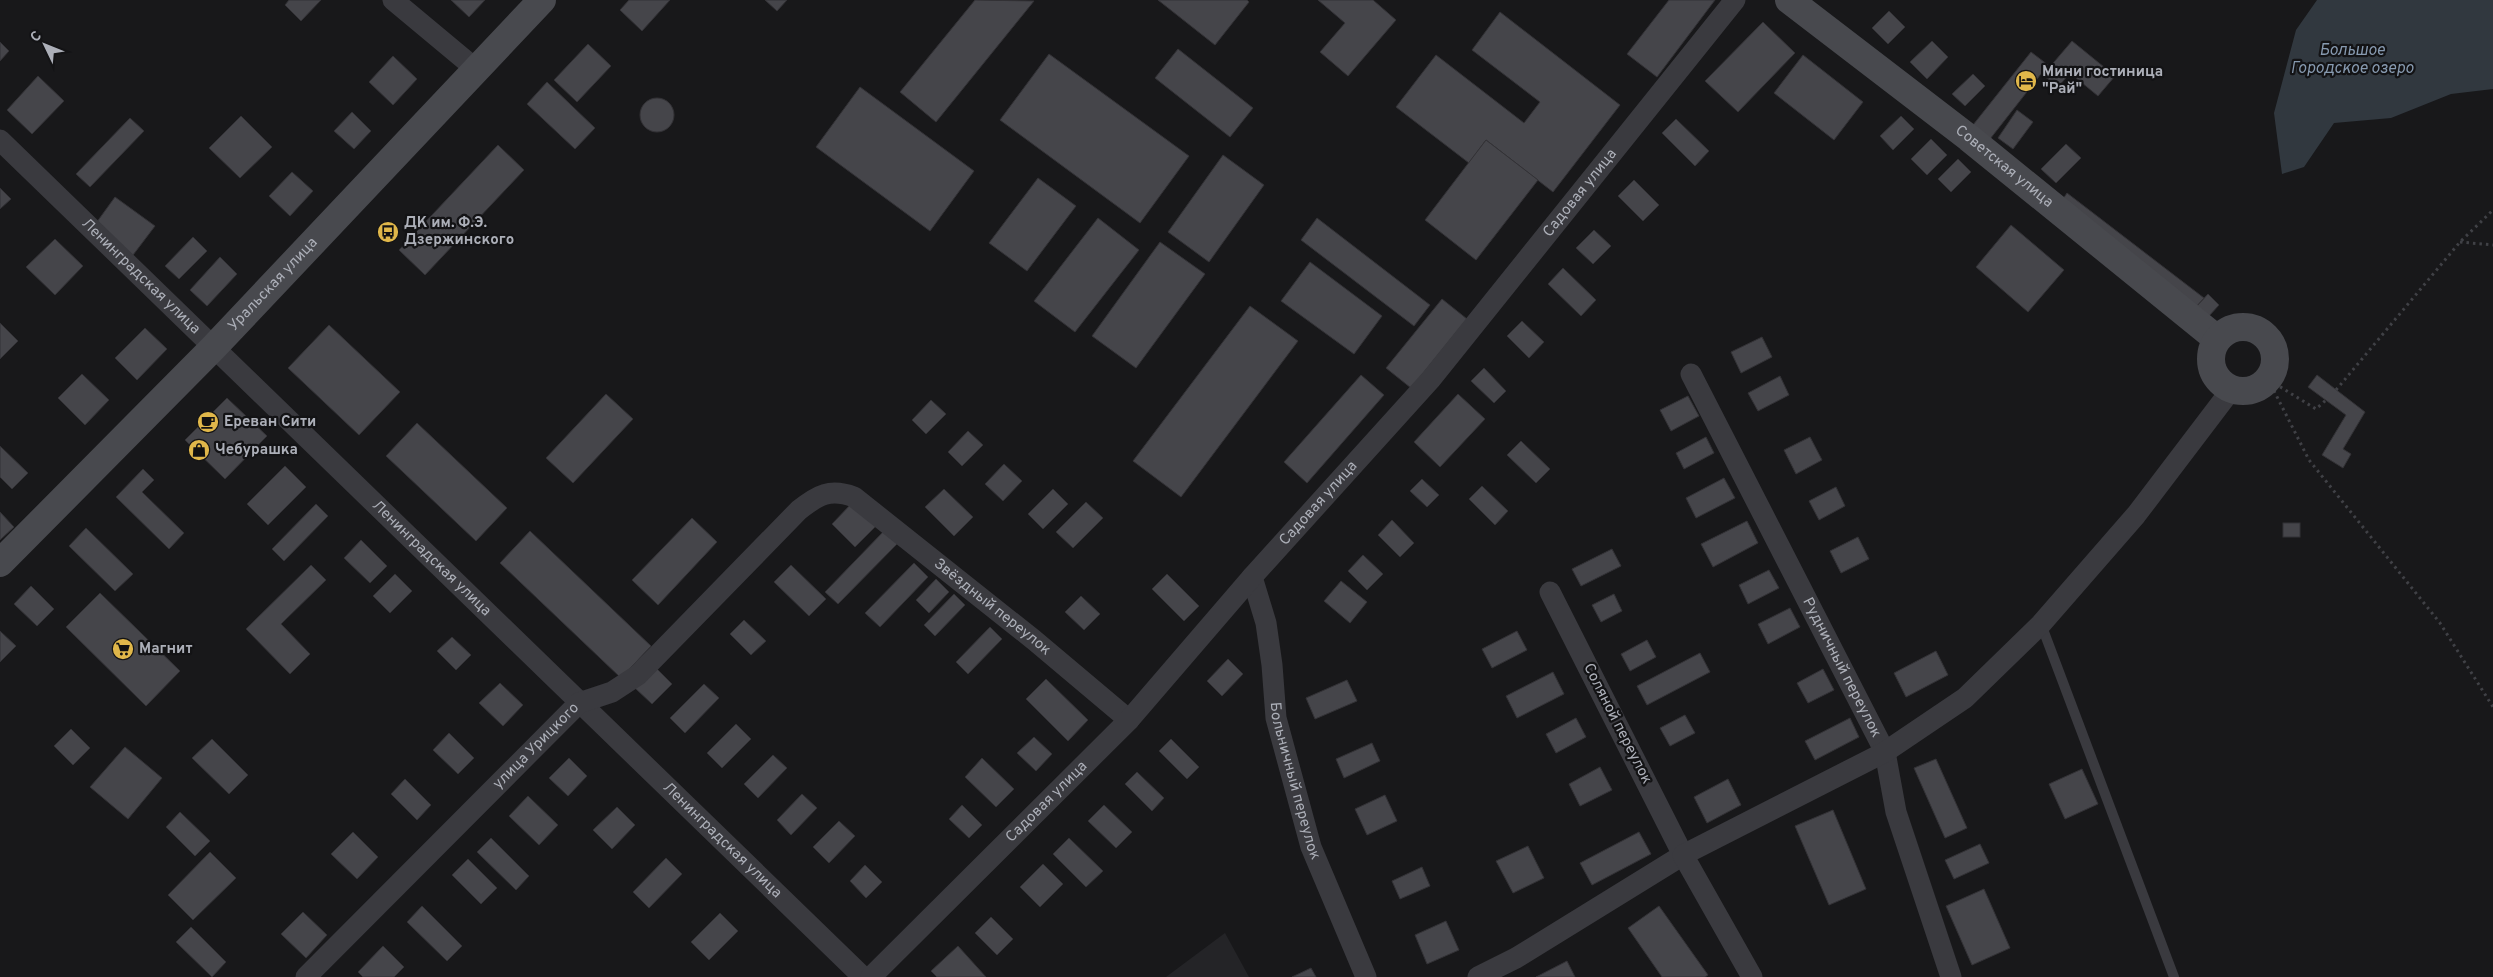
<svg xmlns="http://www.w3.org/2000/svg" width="2493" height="977" viewBox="0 0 2493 977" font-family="Overpass,sans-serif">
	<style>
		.built { fill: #242427 }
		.water { fill: #31383f }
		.building { fill: #45454a; stroke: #333236 }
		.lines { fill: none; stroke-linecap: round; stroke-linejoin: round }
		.path { stroke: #404146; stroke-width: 3; stroke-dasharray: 2.5 4; stroke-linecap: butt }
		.lane { stroke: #3a3a3f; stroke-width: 10 }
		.street { stroke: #3a3a3f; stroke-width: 21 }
		.secondary { stroke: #48494e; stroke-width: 28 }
		.labels { text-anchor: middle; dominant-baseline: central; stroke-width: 4.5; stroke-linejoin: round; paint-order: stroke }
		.poi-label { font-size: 15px; font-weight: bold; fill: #acafb8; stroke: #131315; text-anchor: start }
		.street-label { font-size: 15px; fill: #acafb8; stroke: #131315 }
		.water-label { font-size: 16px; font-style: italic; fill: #879ab0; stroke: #131315 }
	</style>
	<rect width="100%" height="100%" fill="#18181a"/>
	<path class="built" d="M1225,933L1249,977H1166Z"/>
	<path class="water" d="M2317,0H2493V89L2451,94L2391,118L2334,123L2304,167L2282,174L2274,113L2296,30Z"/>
	<g class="building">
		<path d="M289,0H321L301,21L285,5Z"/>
		<path d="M451,0H485L469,17Z"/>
		<path d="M629,0H670L642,31L620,10Z"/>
		<path d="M765,0H787L777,11Z"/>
		<path d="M975,0L1034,1L936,122L900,92Z"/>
		<path d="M1158,0H1247L1249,2L1215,45Z"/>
		<path d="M1318,0H1373L1396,20L1348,76L1320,52L1345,23Z"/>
		<path d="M1669,0H1715L1657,77L1627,54Z"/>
		<path d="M1889,11L1905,27L1888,44L1872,28Z"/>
		<path d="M1500,12L1620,105L1553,192L1486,140L1469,163L1396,107L1436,55L1524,123L1540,102L1472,50Z"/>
		<path d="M1763,22L1795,53L1738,112L1705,81Z"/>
		<path d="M1932,41L1948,57L1927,79L1910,62Z"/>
		<path d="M2072,41L2115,76L2098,96L2070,73L2058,87L2043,75Z"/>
		<path d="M0,42L9,51L0,61Z"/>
		<path d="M588,44L611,66L577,102L554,80Z"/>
		<path d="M1178,49L1253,108L1230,137L1155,78Z"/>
		<path d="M2031,52L2048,65L1990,139L1973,125Z"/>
		<path d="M1049,54L1189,156L1140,223L1000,120Z"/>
		<path d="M1803,55L1863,102L1834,140L1774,93Z"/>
		<path d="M393,56L417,79L393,105L369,82Z"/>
		<path d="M1973,74L1985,86L1965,106L1952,94Z"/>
		<path d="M38,76L64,101L32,134L7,110Z"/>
		<path d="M547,82L595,128L575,149L527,104Z"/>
		<path d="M860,87L974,171L930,231L816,147Z"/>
		<circle cx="657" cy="115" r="17"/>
		<path d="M2017,110L2033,122L2013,149L1998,138Z"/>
		<path d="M352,112L371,131L354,149L334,131Z"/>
		<path d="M241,116L272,147L240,178L209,148Z"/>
		<path d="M1901,116L1914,129L1893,150L1880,136Z"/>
		<path d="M130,118L144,131L90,187L76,174Z"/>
		<path d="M1676,119L1709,151L1695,166L1662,133Z"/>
		<path d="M1931,139L1947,155L1927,175L1911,159Z"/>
		<path d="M1486,140L1538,180L1476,260L1425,220Z"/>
		<path d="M2066,144L2081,158L2056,183L2041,169Z"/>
		<path d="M498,145L524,170L425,275L399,250Z"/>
		<path d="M1223,155L1264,185L1209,262L1168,232Z"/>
		<path d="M1958,159L1971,172L1951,192L1938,179Z"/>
		<path d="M292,172L313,191L290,216L269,196Z"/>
		<path d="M1038,178L1076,206L1027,271L989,243Z"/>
		<path d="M1634,180L1659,205L1643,221L1618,196Z"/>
		<path d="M0,188L11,199L0,209Z"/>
		<path d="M2067,193L2204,298L2197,306L2061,202Z"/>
		<path d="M115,197L155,226L133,255L94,226Z"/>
		<path d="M1098,218L1139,250L1075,332L1034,301Z"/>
		<path d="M1317,218L1430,305L1414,326L1301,240Z"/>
		<path d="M2011,225L2064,270L2028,312L1976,267Z"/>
		<path d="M1594,230L1611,246L1593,264L1576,248Z"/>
		<path d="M193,237L207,251L179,279L165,266Z"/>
		<path d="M55,239L83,266L55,295L26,267Z"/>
		<path d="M1160,242L1205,274L1136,368L1092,336Z"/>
		<path d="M220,257L237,274L207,306L190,290Z"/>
		<path d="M1310,262L1382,316L1354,354L1281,301Z"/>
		<path d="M1563,268L1596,300L1581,316L1548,284Z"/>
		<path d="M2208,294L2219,305L2209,316L2197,306Z"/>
		<path d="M1442,299L1467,319L1411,388L1386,368Z"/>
		<path d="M1250,306L1298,341L1181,497L1133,461Z"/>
		<path d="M1522,321L1544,342L1529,358L1507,336Z"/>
		<path d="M0,323L18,341L0,359Z"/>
		<path d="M329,325L400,392L359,435L288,368Z"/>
		<path d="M145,328L167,349L137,380L115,358Z"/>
		<path d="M1762,337L1772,357L1741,373L1731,352Z"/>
		<path d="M1484,368L1506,391L1494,403L1471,381Z"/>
		<path d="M82,374L109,400L85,425L58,398Z"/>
		<path d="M1361,375L1384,395L1307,483L1284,462Z"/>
		<path d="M2317,375L2365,412L2343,449L2351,454L2343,468L2322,455L2346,415L2308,387Z"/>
		<path d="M1780,376L1789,395L1758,411L1748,393Z"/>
		<path d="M606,394L633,419L573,483L546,458Z"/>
		<path d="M1458,394L1485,419L1440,467L1414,442Z"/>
		<path d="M1688,396L1699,416L1671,431L1660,410Z"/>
		<path d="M227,398L267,436L225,479L185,440Z"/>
		<path d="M931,400L946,414L926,434L912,420Z"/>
		<path d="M417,423L507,508L476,541L386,456Z"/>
		<path d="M968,431L983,445L962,466L948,452Z"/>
		<path d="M1706,437L1714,453L1684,469L1676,453Z"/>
		<path d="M1810,437L1822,460L1796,474L1784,450Z"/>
		<path d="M1521,441L1550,469L1536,483L1507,455Z"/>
		<path d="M0,446L28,473L12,489L0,477Z"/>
		<path d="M1004,464L1022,481L1003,501L985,484Z"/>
		<path d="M285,466L306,487L268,525L247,504Z"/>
		<path d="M143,469L154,480L142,492L184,533L169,549L116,497Z"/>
		<path d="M1724,478L1735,498L1696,518L1686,498Z"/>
		<path d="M1422,479L1439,495L1427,507L1410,491Z"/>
		<path d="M1482,486L1508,511L1495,525L1469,499Z"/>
		<path d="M1836,487L1845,506L1819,520L1809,501Z"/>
		<path d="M944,489L973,517L954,536L925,507Z"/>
		<path d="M1053,489L1068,504L1043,529L1028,514Z"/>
		<path d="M1086,502L1103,518L1073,548L1056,532Z"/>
		<path d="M852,503L876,526L855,547L832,524Z"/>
		<path d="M316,504L328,516L284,561L272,549Z"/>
		<path d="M0,512L14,527L0,540Z"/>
		<path d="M692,518L717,542L658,605L632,580Z"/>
		<path d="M1392,520L1414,543L1400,557L1378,535Z"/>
		<path d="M1747,521L1758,543L1713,567L1701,544Z"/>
		<rect x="2283" y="523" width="17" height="14"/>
		<path d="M86,528L133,574L115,591L69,546Z"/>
		<path d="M530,531L651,646L621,678L500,563Z"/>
		<path d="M884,531L897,544L838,604L825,592Z"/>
		<path d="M1858,537L1869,559L1841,573L1830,551Z"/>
		<path d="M361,540L387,566L370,583L344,558Z"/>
		<path d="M1612,549L1621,566L1581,586L1572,569Z"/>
		<path d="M1363,555L1383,574L1367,590L1348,571Z"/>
		<path d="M914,563L928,577L880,627L865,613Z"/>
		<path d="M311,565L326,580L281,624L310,654L290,674L246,629Z"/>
		<path d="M791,565L826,599L809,616L774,582Z"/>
		<path d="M1769,570L1779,588L1748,604L1739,585Z"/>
		<path d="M395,574L412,591L390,613L373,596Z"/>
		<path d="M1167,574L1199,606L1184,621L1152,589Z"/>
		<path d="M936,579L949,592L929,613L916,600Z"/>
		<path d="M1341,581L1367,602L1350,623L1324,601Z"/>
		<path d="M31,586L54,609L37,626L14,604Z"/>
		<path d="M100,593L180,671L146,706L66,627Z"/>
		<path d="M954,594L965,605L935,636L924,625Z"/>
		<path d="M1614,594L1622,611L1601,622L1592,605Z"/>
		<path d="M1081,596L1100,614L1084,630L1065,612Z"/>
		<path d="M1790,608L1800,627L1768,644L1758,624Z"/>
		<path d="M744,620L766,641L751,655L730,634Z"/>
		<path d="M990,627L1002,639L968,674L956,662Z"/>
		<path d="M0,631L16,646L0,662Z"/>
		<path d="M1517,631L1527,650L1492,668L1482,649Z"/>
		<path d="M452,637L471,655L456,670L437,651Z"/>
		<path d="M1647,640L1656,657L1630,671L1621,654Z"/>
		<path d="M1936,651L1948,675L1906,697L1894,673Z"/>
		<path d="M1700,653L1710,672L1647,705L1637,686Z"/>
		<path d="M1228,659L1243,674L1222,696L1207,681Z"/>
		<path d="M655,667L672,684L652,704L635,688Z"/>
		<path d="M1823,669L1834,690L1808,703L1797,683Z"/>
		<path d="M1553,672L1564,694L1517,718L1506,696Z"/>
		<path d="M1046,679L1088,720L1068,741L1026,699Z"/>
		<path d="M1347,680L1357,701L1315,719L1306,698Z"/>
		<path d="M500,683L523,705L503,726L479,703Z"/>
		<path d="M704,684L719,698L685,733L670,718Z"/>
		<path d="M1685,715L1695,733L1670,746L1660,728Z"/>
		<path d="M1576,718L1586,737L1556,753L1546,734Z"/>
		<path d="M1850,718L1859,737L1815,760L1805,741Z"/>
		<path d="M736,724L751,739L722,768L707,753Z"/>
		<path d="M71,729L90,748L73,765L54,746Z"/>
		<path d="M449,733L474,758L458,774L433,750Z"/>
		<path d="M1034,737L1052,754L1036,771L1017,753Z"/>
		<path d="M212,739L248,775L229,794L192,758Z"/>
		<path d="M1171,739L1199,767L1187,779L1159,751Z"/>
		<path d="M1372,743L1380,761L1344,778L1336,759Z"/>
		<path d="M125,747L162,778L128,819L90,787Z"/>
		<path d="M773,755L787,768L758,798L744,784Z"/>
		<path d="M569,758L587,776L568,796L549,778Z"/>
		<path d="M982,758L1014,789L996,807L965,777Z"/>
		<path d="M1936,759L1967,828L1945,838L1914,768Z"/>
		<path d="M1600,767L1612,790L1580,806L1569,784Z"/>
		<path d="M2082,769L2098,804L2065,819L2049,784Z"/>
		<path d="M1137,772L1164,798L1152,811L1125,784Z"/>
		<path d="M405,779L431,805L417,820L391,794Z"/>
		<path d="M1728,779L1741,805L1707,823L1694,797Z"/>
		<path d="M802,794L817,808L791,835L777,820Z"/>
		<path d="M1385,795L1397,821L1367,835L1355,809Z"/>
		<path d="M528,796L558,825L539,845L509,816Z"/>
		<path d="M962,805L982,825L969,838L949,819Z"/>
		<path d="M1104,805L1132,832L1116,848L1088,821Z"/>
		<path d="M617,807L635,825L612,849L593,830Z"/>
		<path d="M1833,810L1866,889L1829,905L1795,826Z"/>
		<path d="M180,812L210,841L195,856L166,827Z"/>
		<path d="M839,821L855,836L829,863L813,847Z"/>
		<path d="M353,832L378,857L357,879L331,854Z"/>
		<path d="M1639,832L1651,854L1592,885L1580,863Z"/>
		<path d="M491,838L529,876L516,890L477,852Z"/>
		<path d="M1069,838L1103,871L1086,887L1053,854Z"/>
		<path d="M1980,844L1989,863L1954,879L1945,860Z"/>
		<path d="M1528,846L1544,878L1513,893L1496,861Z"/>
		<path d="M210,852L236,878L193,920L168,895Z"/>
		<path d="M666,858L682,874L649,908L633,892Z"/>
		<path d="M468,859L497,888L481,904L452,875Z"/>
		<path d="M1043,864L1063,884L1040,907L1020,887Z"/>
		<path d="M865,865L882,882L866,898L850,881Z"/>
		<path d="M1422,867L1430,886L1400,899L1392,881Z"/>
		<path d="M1984,889L2010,948L1972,965L1946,906Z"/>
		<path d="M422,906L462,946L447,961L407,922Z"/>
		<path d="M1659,906L1708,975L1705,977H1662L1628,928Z"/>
		<path d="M303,912L327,935L306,958L281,934Z"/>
		<path d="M720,913L738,931L709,960L691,942Z"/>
		<path d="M991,917L1013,939L997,955L975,933Z"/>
		<path d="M1446,921L1459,950L1427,964L1415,935Z"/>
		<path d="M191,927L226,962L212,977L176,942Z"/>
		<path d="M383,946L404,967L394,977H363L358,972Z"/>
		<path d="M958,946L986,977H937L931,971Z"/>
		<path d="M1567,961L1575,977H1536Z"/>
		<path d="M1311,968L1316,977H1292Z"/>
	</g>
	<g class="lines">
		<g class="path">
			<path d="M2460,242L2493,245"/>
			<path d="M2268,379L2309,460L2440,623L2493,707"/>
			<path d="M2269,380L2316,409L2326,400"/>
			<path d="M2336,390L2460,242L2493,210"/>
		</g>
		<path class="lane" d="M2041,624L2174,977"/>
		<g class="street">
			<path d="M393,0L477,70"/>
			<path id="s1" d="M0,140L863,977"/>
			<path id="s2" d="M1691,374L1885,752L1896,812L1951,977"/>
			<path id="s3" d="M1252,577L1266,623L1272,665L1276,718L1311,847L1366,977"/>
			<path id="s4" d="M306,977L579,703L612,692L638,675L799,510C818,495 830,488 854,497L1034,640L1129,720"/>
			<path id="s5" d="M871,977L1129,720L1252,577L1431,379L1735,0"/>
			<path d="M1478,977L1516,958L1683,855L1550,592"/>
			<path d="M1752,977L1683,855L1885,752L1965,698L2041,624L2136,515L2231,390"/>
		</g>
		<g class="secondary">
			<path id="s6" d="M1789,0L1969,138L2217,339"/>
			<circle cx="2243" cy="359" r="32"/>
			<path id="s7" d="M0,563L214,347L542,0"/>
		</g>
	</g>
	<defs>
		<g id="hotel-disc" transform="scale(1.125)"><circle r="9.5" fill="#e0b74a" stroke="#131315"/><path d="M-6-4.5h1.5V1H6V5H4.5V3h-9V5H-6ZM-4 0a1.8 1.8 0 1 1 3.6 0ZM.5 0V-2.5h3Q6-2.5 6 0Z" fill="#111"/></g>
		<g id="bus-disc" transform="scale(1.125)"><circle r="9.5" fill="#e0b74a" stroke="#131315"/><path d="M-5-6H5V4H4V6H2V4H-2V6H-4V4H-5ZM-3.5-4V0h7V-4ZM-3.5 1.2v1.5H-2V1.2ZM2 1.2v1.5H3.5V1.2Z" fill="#111"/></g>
		<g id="cafe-disc" transform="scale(1.125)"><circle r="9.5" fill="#e0b74a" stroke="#131315"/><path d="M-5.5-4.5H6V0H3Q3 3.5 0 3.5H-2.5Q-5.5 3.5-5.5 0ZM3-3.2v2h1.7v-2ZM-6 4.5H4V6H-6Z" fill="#111"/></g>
		<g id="shop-disc" transform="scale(1.125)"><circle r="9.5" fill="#e0b74a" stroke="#131315"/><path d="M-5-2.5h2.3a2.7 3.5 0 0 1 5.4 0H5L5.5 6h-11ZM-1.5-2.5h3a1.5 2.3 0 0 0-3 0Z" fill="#111"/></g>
		<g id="supermarket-disc" transform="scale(1.125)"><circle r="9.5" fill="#e0b74a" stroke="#131315"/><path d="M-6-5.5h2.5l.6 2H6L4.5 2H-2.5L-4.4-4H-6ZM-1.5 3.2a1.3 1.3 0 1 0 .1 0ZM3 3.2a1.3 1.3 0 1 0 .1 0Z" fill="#111"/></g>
	</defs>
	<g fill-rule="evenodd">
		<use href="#hotel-disc" x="2026" y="81"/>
		<use href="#bus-disc" x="388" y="232"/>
		<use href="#cafe-disc" x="208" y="422"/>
		<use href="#shop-disc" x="199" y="450"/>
		<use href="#supermarket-disc" x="123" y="649"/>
	</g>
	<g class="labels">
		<g class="poi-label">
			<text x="2042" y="72">Мини гостиница<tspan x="2042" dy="17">"Рай"</tspan></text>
			<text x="404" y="223">ДК им. Ф.Э.<tspan x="404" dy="17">Дзержинского</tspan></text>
			<text x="224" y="422">Ереван Сити</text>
			<text x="215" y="450">Чебурашка</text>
			<text x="139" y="649">Магнит</text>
		</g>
		<g class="street-label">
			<text stroke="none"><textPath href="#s6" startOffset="272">Советская улица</textPath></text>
			<text stroke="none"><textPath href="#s5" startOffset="1058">Садовая улица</textPath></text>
			<text stroke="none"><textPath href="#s1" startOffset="196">Ленинградская улица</textPath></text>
			<text stroke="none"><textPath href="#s7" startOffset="390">Уральская улица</textPath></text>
			<text stroke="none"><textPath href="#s5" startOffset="652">Садовая улица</textPath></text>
			<text stroke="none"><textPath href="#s1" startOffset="601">Ленинградская улица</textPath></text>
			<text stroke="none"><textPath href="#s4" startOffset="920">Звёздный переулок</textPath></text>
			<text stroke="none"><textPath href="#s2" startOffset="330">Рудничный переулок</textPath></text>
			<text transform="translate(1617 724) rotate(63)">Соляной переулок</text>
			<text stroke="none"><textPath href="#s4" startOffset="326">улица Урицкого</textPath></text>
			<text stroke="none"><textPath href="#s3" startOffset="209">Больничный переулок</textPath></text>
			<text stroke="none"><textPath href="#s5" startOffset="248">Садовая улица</textPath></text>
			<text stroke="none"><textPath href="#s1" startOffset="1006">Ленинградская улица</textPath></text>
		</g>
		<g class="water-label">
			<text x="2352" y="51">Большое<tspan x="2352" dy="18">Городское озеро</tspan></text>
		</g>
	</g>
	<g transform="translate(45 45) rotate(313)" stroke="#131315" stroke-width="4" paint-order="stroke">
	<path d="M0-4L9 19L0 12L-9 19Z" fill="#acafb8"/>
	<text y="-8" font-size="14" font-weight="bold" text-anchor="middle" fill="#acafb8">С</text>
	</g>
</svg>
